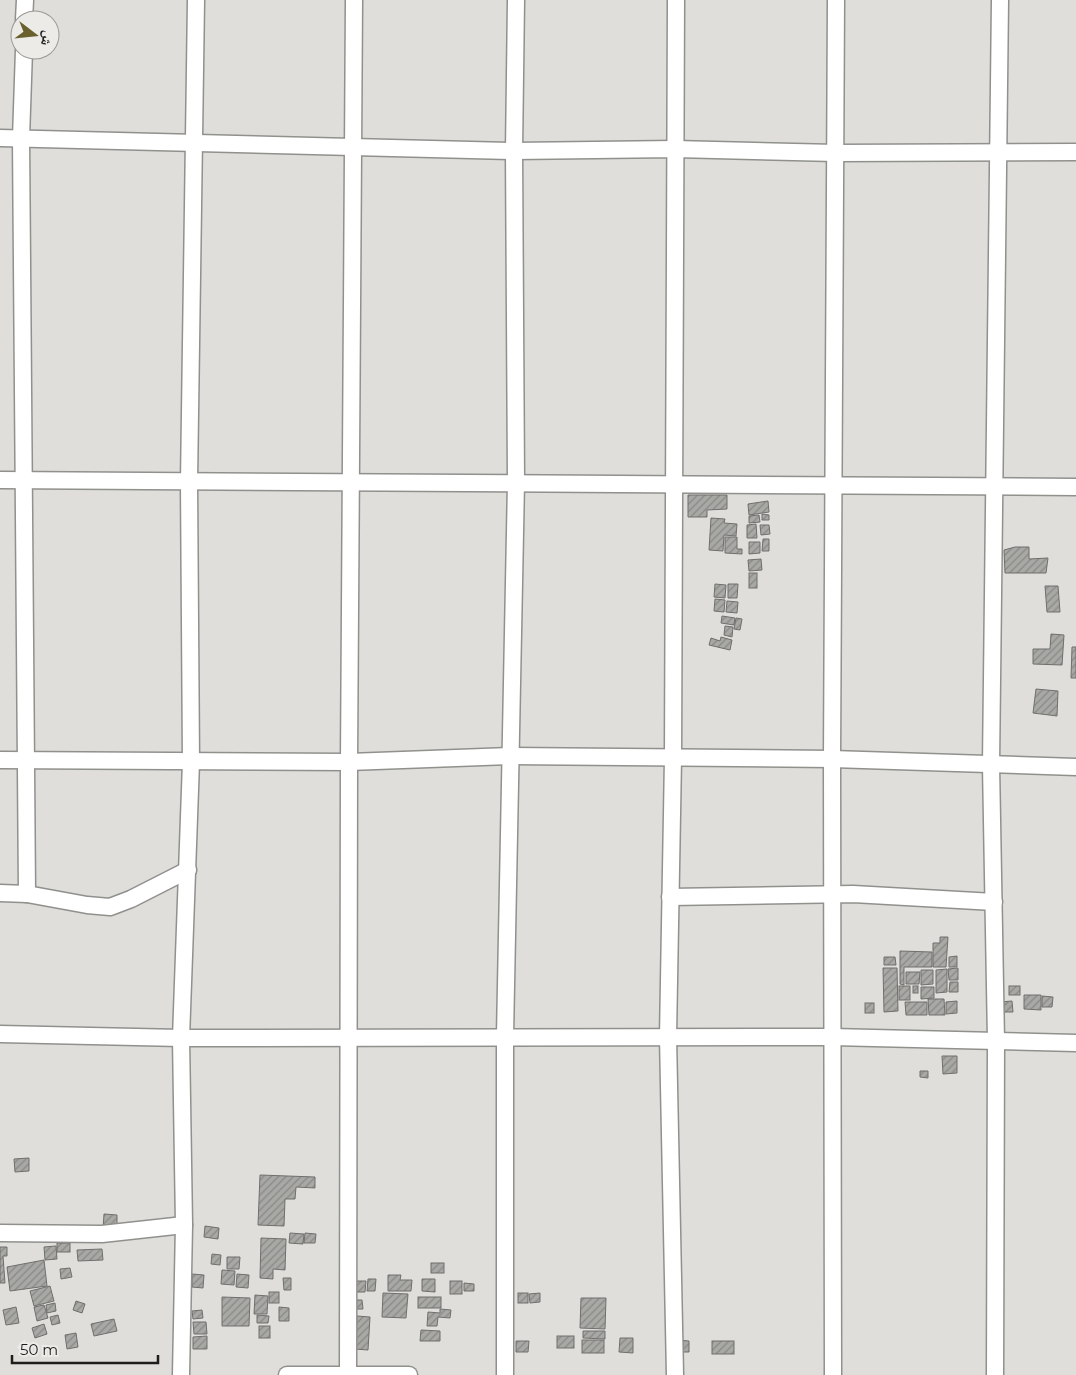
<svg xmlns="http://www.w3.org/2000/svg" width="1076" height="1375" viewBox="0 0 1076 1375" font-family="Montserrat,'Noto Naskh Arabic',sans-serif">
	<style>
		.building { fill: url(#building-hatch); stroke: #706f6d }
		.lines { fill: none; stroke-linecap: round; stroke-linejoin: round }
		.street-casing { stroke: #90908d; stroke-width: 19 }
		.street { stroke: #fff; stroke-width: 16 }
	</style>
	<defs>
		<pattern id="building-hatch" width="6" height="6" patternUnits="userSpaceOnUse" patternTransform="scale(1.25)"><rect width="6" height="6" fill="#a8a8a5"/><path d="M-1 1l2-2M0 6l6-6M5 7l2-2" fill="none" stroke="#888886"/></pattern>
	</defs>
	<rect width="100%" height="100%" fill="#dfdedb"/>
	<g class="building">
		<path d="M688,495H727V509L707,510V517H688Z"/>
		<path d="M768,501L769,512L749,515L748,504Z"/>
		<path d="M762,514L769,515V520H762Z"/>
		<path d="M759,515L760,522L749,523V516Z"/>
		<path d="M711,518L725,519L724,523L737,524L736,536L724,535L723,551L709,550Z"/>
		<path d="M756,524L757,538H747V525Z"/>
		<path d="M760,525H769L770,534L761,535Z"/>
		<path d="M725,537H737V549H742V554L725,553Z"/>
		<path d="M763,539H769V551H762Z"/>
		<path d="M749,542H760V553L749,554Z"/>
		<path d="M1015,547H1029V559L1048,558L1046,573H1005L1004,550Z"/>
		<path d="M761,559L762,570L749,571L748,560Z"/>
		<rect x="749" y="573" width="8" height="15"/>
		<path d="M715,584L726,585L725,598L714,597Z"/>
		<path d="M728,584H738L737,598H728Z"/>
		<path d="M1045,586H1058L1060,612H1047Z"/>
		<path d="M715,599L725,600L724,612L714,611Z"/>
		<path d="M727,601L738,602L737,613L726,612Z"/>
		<path d="M722,616L735,618L734,625L721,623Z"/>
		<path d="M736,618L742,619L740,630L734,629Z"/>
		<path d="M725,626L733,627L732,637L724,635Z"/>
		<path d="M1051,634L1064,635L1062,665L1033,664V649H1050Z"/>
		<path d="M721,637L732,640L730,650L709,645L711,638L720,641Z"/>
		<path d="M1072,647H1076V678H1071Z"/>
		<path d="M1036,689L1058,691L1057,716L1033,713Z"/>
		<path d="M940,937H948L946,967H933V943H940Z"/>
		<path d="M900,951L932,952V967H904V985L900,984Z"/>
		<path d="M957,956V967H949V957Z"/>
		<path d="M884,957H895L896,965H884Z"/>
		<path d="M883,968H897L898,1011L884,1012Z"/>
		<path d="M958,968V980H949L948,969Z"/>
		<path d="M947,969V992L936,993V970Z"/>
		<path d="M921,970H933V984L921,985Z"/>
		<path d="M906,972H920L919,984H906Z"/>
		<path d="M950,982H958V992H949Z"/>
		<rect x="899" y="986" width="11" height="14"/>
		<rect x="913" y="986" width="5" height="7"/>
		<rect x="1009" y="986" width="11" height="9"/>
		<path d="M921,987H934V998L921,999Z"/>
		<path d="M1024,995H1041V1010L1024,1009Z"/>
		<path d="M1042,996L1053,997L1052,1007H1042Z"/>
		<path d="M928,999H944L945,1015H929Z"/>
		<path d="M957,1001V1013L946,1014V1002Z"/>
		<path d="M1012,1001L1013,1012H1001L1000,1002Z"/>
		<path d="M905,1002H927V1015H906Z"/>
		<rect x="865" y="1003" width="9" height="10"/>
		<path d="M942,1056H957V1073L943,1074Z"/>
		<path d="M920,1071H928V1078L920,1077Z"/>
		<path d="M29,1158V1171L15,1172L14,1159Z"/>
		<path d="M260,1175L315,1177V1188L296,1187L295,1199H285L284,1226L258,1225Z"/>
		<path d="M104,1214L117,1215V1230H103Z"/>
		<path d="M205,1226L219,1228L218,1239L204,1237Z"/>
		<path d="M290,1233L304,1234L303,1244L289,1243Z"/>
		<path d="M305,1233L316,1234L315,1243H304Z"/>
		<path d="M261,1238L286,1239L285,1270L273,1269V1279L260,1278Z"/>
		<rect x="57" y="1243" width="13" height="9"/>
		<path d="M56,1246L57,1259L45,1260L44,1247Z"/>
		<path d="M0,1247H7V1256H3L5,1283H0Z"/>
		<path d="M102,1249L103,1260L78,1261L77,1250Z"/>
		<path d="M212,1254L221,1255L220,1265L211,1264Z"/>
		<path d="M227,1257H240L239,1269H227Z"/>
		<path d="M44,1260L47,1286L10,1291L7,1267Z"/>
		<rect x="431" y="1263" width="13" height="10"/>
		<path d="M70,1268L72,1277L61,1279L60,1269Z"/>
		<path d="M222,1270L235,1271L234,1285L221,1284Z"/>
		<path d="M192,1274L204,1275L203,1288L192,1287Z"/>
		<path d="M237,1274L249,1275L248,1288L236,1287Z"/>
		<path d="M388,1275H401L400,1280H412L411,1291H388Z"/>
		<path d="M283,1278H291V1290H284Z"/>
		<path d="M368,1279H376L375,1291H367Z"/>
		<path d="M422,1279H435V1292L422,1291Z"/>
		<path d="M356,1281H366L365,1292H356Z"/>
		<rect x="450" y="1281" width="12" height="13"/>
		<path d="M464,1283L474,1284V1291H464Z"/>
		<path d="M50,1286L54,1301L34,1306L30,1291Z"/>
		<rect x="269" y="1292" width="10" height="11"/>
		<path d="M383,1293L408,1294L406,1318L382,1317Z"/>
		<rect x="518" y="1293" width="10" height="10"/>
		<path d="M540,1293V1302L530,1303L529,1294Z"/>
		<path d="M255,1295L268,1296L267,1314H254Z"/>
		<path d="M222,1297L250,1298L249,1326H222Z"/>
		<rect x="418" y="1297" width="23" height="11"/>
		<path d="M581,1298H606L605,1329L580,1328Z"/>
		<path d="M356,1300H362L363,1309H356Z"/>
		<path d="M76,1301L85,1304L82,1313L73,1310Z"/>
		<path d="M55,1303L56,1311L47,1313L46,1305Z"/>
		<path d="M44,1305L48,1318L37,1321L34,1307Z"/>
		<path d="M16,1307L19,1323L6,1325L3,1310Z"/>
		<path d="M279,1307L289,1308V1321H279Z"/>
		<path d="M440,1309L451,1310L450,1318L438,1317L437,1326H427L428,1312L440,1313Z"/>
		<path d="M202,1310L203,1318L193,1319L192,1311Z"/>
		<path d="M58,1315L60,1323L52,1325L50,1317Z"/>
		<path d="M257,1315L269,1316L268,1323H257Z"/>
		<path d="M357,1316L370,1317L368,1350L355,1349Z"/>
		<path d="M114,1319L117,1331L94,1336L91,1324Z"/>
		<path d="M193,1322H206L207,1334H194Z"/>
		<path d="M44,1324L47,1334L35,1338L32,1328Z"/>
		<rect x="259" y="1326" width="11" height="12"/>
		<path d="M421,1330L440,1331V1341H420Z"/>
		<path d="M583,1331H605V1339L583,1338Z"/>
		<path d="M76,1333L78,1347L67,1349L65,1335Z"/>
		<path d="M207,1336V1349H193V1337Z"/>
		<rect x="557" y="1336" width="17" height="12"/>
		<path d="M620,1338H633V1353L619,1352Z"/>
		<rect x="582" y="1340" width="22" height="13"/>
		<path d="M678,1340L689,1341V1352H678Z"/>
		<path d="M516,1341H529L528,1352H516Z"/>
		<rect x="712" y="1341" width="22" height="13"/>
	</g>
	<g class="lines">
		<g class="street-casing">
			<g id="street">
				<path d="M24,20L25,0"/>
				<path d="M24,50L21,138L27,894"/>
				<path d="M0,138L514,151L675,149L836,153L1076,152"/>
				<path d="M0,480L1076,487"/>
				<path d="M0,760L349,762L510,756L832,759L1076,767"/>
				<path d="M0,893L27,894L87,905L110,907L131,899L188,870"/>
				<path d="M670,897L853,894L994,902"/>
				<path d="M0,1034L181,1038L832,1037L1076,1043"/>
				<path d="M0,1233L102,1234L184,1225"/>
				<path d="M181,1375L184,1225L181,1038L191,762L189,482L196,0"/>
				<path d="M287,1375H409"/>
				<path d="M348,1375L349,762L354,0"/>
				<path d="M505,1375V1036L516,482L514,151L516,0"/>
				<path d="M675,1375L668,1037L673,758L676,0"/>
				<path d="M833,1375L832,759L836,0"/>
				<path d="M995,1375L996,1041L991,765L1000,0"/>
			</g>
		</g>
		<use href="#street" class="street"/>
	</g>
	<g transform="translate(35 35) rotate(106)"><circle r="24" fill="#ecebe8" stroke="#9a9996"/>
	<path d="M0-4L9 19L0 12L-9 19Z" fill="#6a602d"/>
	<text y="-8" font-size="14" font-weight="bold" text-anchor="middle" fill="#1e1d1c">ش</text>
	</g>
	<path d="M12 1355v8h146v-8" fill="none" stroke="#1e1d1c" stroke-width="2.5"/>
	<text x="20" y="1355" font-size="15" fill="#1e1d1c" stroke="#ecebe8" stroke-width="4" paint-order="stroke">50 m</text>
</svg>
